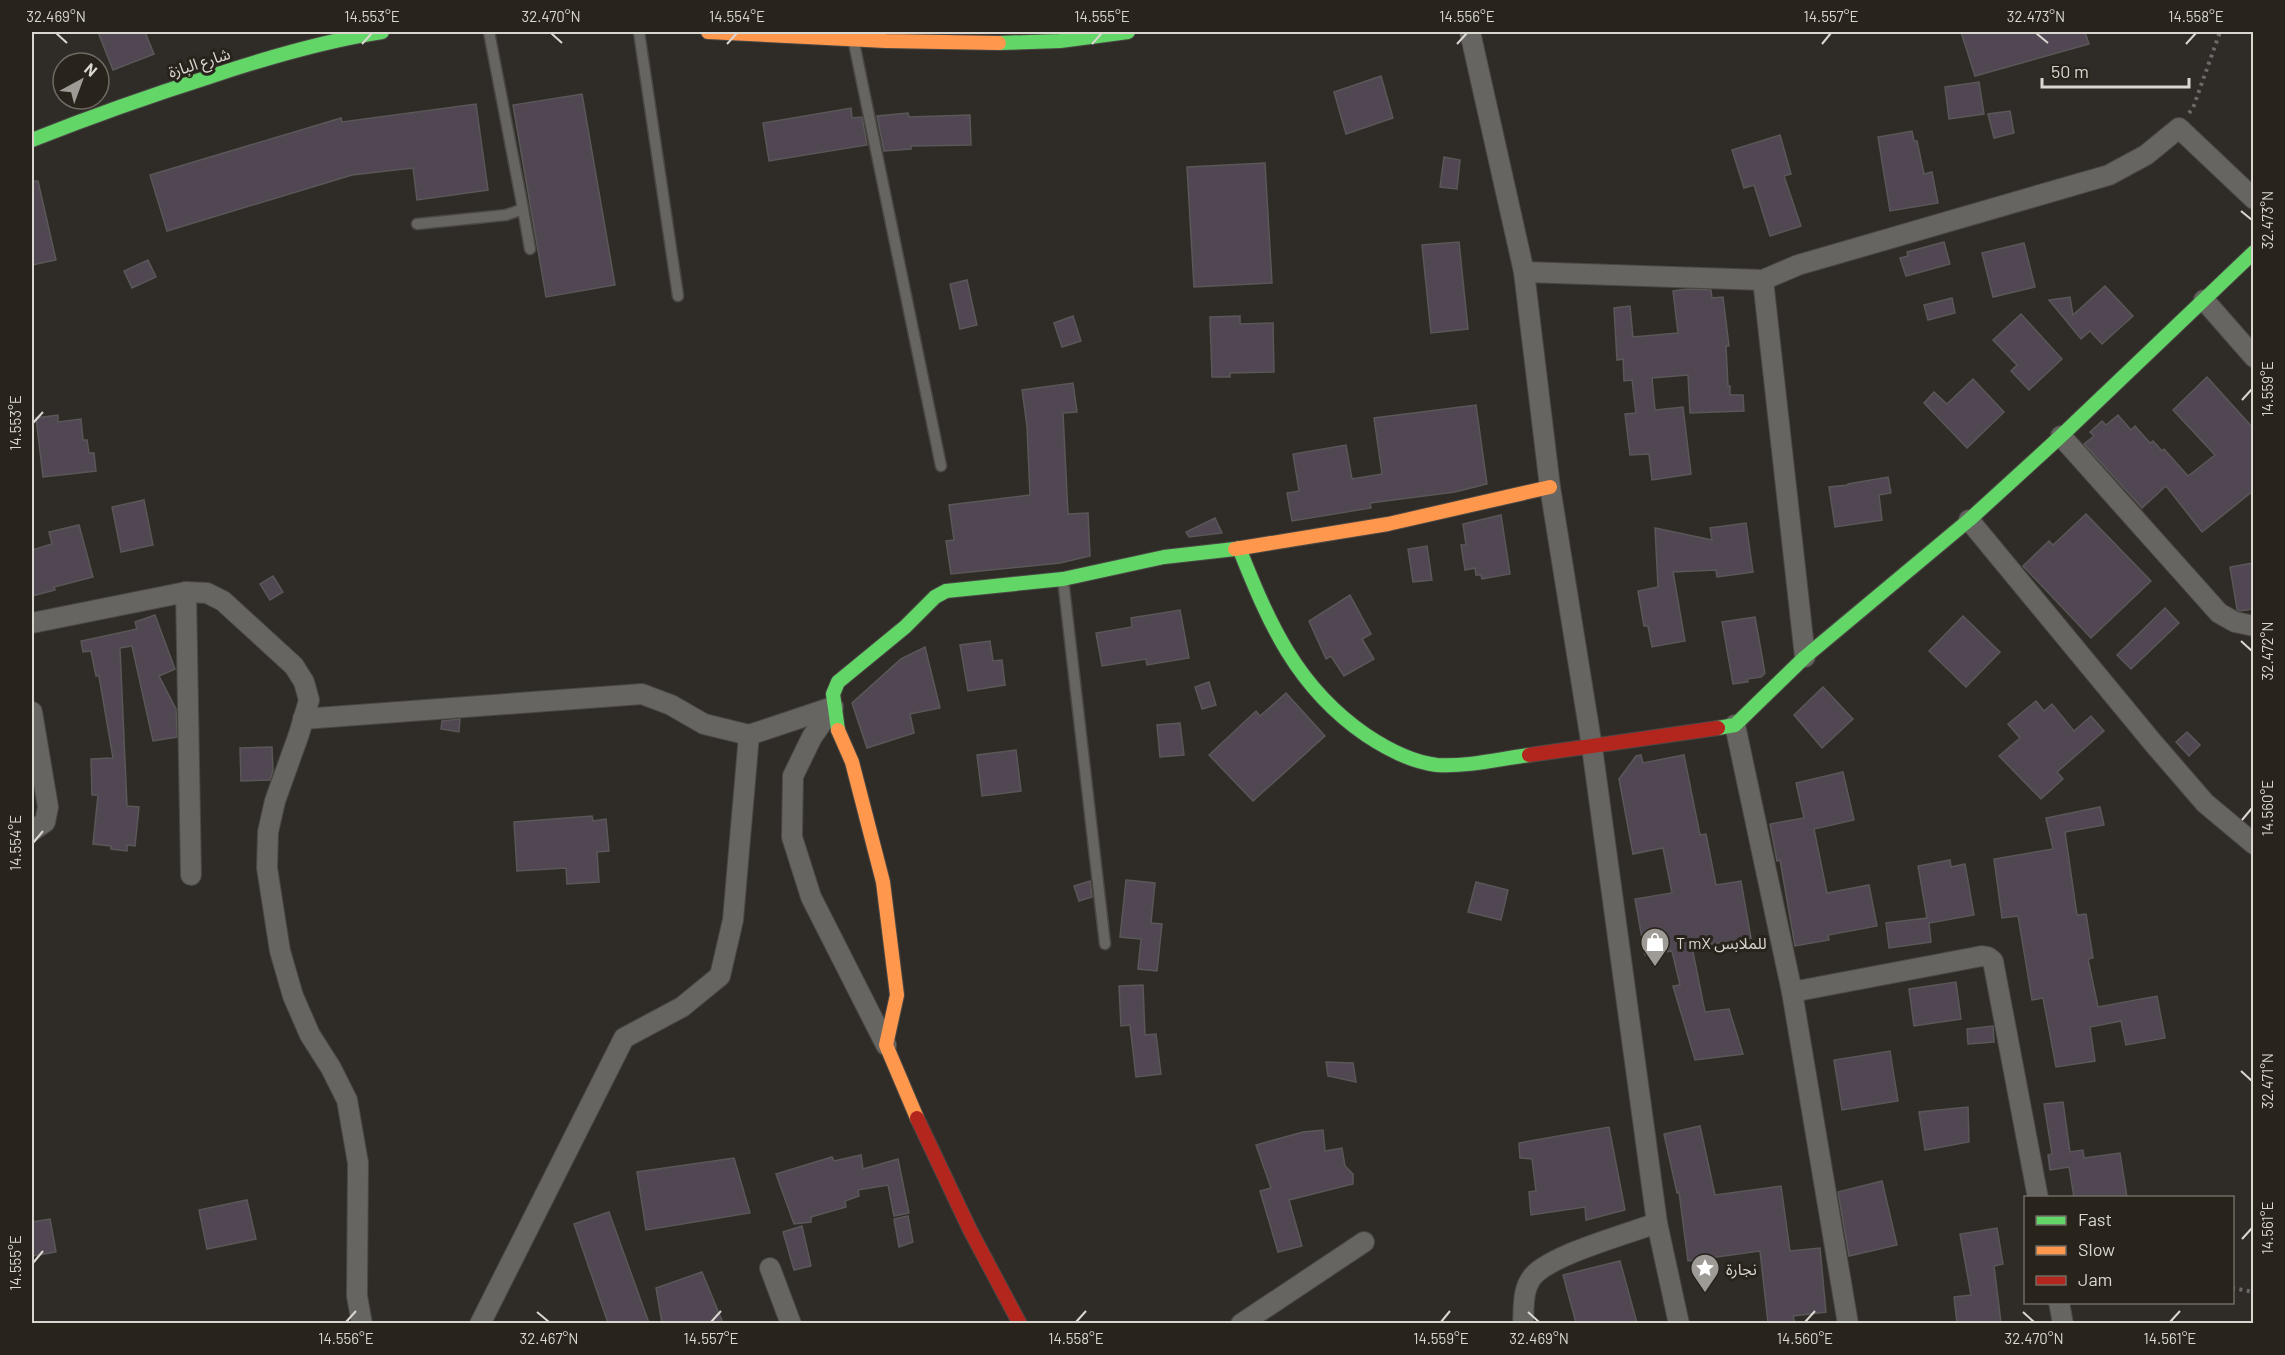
<svg xmlns="http://www.w3.org/2000/svg" width="2285" height="1355" viewBox="0 0 2285 1355" font-family="Barlow,'Noto Sans Arabic',sans-serif">
	<style>
		.building { fill: #504752; stroke: #5a5758; stroke-width: 1.5 }
		.lines { fill: none; stroke-linecap: round; stroke-linejoin: round }
		.lane-casing { stroke: #4a4744; stroke-width: 13 }
		.street-casing { stroke: #4a4744; stroke-width: 22 }
		.fast-casing { stroke: #4a4744; stroke-width: 16 }
		.slow-casing { stroke: #4a4744; stroke-width: 16 }
		.jam-casing { stroke: #4a4744; stroke-width: 16 }
		.path { stroke: #6c6a67; stroke-width: 4; stroke-dasharray: 3 4.5; stroke-linecap: butt }
		.lane { stroke: #676562; stroke-width: 10 }
		.street { stroke: #676562; stroke-width: 20 }
		.fast { stroke: #63d668; stroke-width: 14 }
		.slow { stroke: #ff974d; stroke-width: 14 }
		.jam { stroke: #b3261e; stroke-width: 14 }
		.ticks { fill: none; stroke: #dad7d1; stroke-width: 2 }
		.labels { text-anchor: middle; dominant-baseline: central; stroke-width: 6; stroke-linejoin: round; paint-order: stroke }
		.street-label { font-size: 16px; fill: #dad7d1; stroke: #28231b }
		.poi-label { font-size: 16px; fill: #dad7d1; stroke: #28231b; text-anchor: start }
		.neatline { fill: none; stroke: #dad7d1; stroke-width: 2 }
		.ticks-label { font-size: 15px; text-anchor: middle; fill: #dad7d1 }
	</style>
	<rect width="100%" height="100%" fill="#2f2c28"/>
	<g class="building">
		<path d="M98,32H145L154,54L113,70Z"/>
		<path d="M1961,32H2085L2089,44L1975,76Z"/>
		<path d="M1381,76L1393,118L1346,134L1334,92Z"/>
		<path d="M1979,82L1984,114L1949,119L1945,87Z"/>
		<path d="M582,94L615,285L546,297L513,105Z"/>
		<path d="M476,104L488,190L417,200L413,168L352,175L167,231L150,175L341,118L342,122Z"/>
		<path d="M851,108L852,118L862,117L867,145L769,161L763,123Z"/>
		<path d="M2010,111L2014,133L1994,138L1988,114Z"/>
		<path d="M908,113L909,117L970,115L971,145L911,146V149L884,151L877,116Z"/>
		<path d="M1912,131L1914,141H1917L1924,174L1932,172L1938,203L1890,211L1878,137Z"/>
		<path d="M1780,135L1791,174L1784,176L1801,226L1770,236L1754,185L1744,188L1732,150Z"/>
		<path d="M1444,157L1460,160L1457,189L1440,187Z"/>
		<path d="M1265,163L1272,283L1194,287L1187,167Z"/>
		<path d="M32,181H38L56,260L32,265Z"/>
		<path d="M1459,242L1468,329L1431,333L1422,245Z"/>
		<path d="M1944,242L1950,264L1906,276L1900,258L1908,256L1907,252Z"/>
		<path d="M2024,243L2035,287L1993,297L1982,253Z"/>
		<path d="M148,260L156,277L132,288L124,271Z"/>
		<path d="M967,280L977,325L960,329L950,284Z"/>
		<path d="M2105,286L2133,316L2102,344L2090,331L2081,339L2049,300L2070,297L2073,315Z"/>
		<path d="M1688,289L1711,290L1712,298L1723,297L1729,346H1726L1728,386H1730V395H1743L1744,411L1690,413L1688,375L1652,378L1655,410L1683,407L1691,474L1652,480L1649,454L1630,455L1625,414L1636,413L1632,380L1624,381L1623,359L1617,360L1614,308L1630,306L1633,337L1678,333L1673,291Z"/>
		<path d="M1952,298L1955,313L1928,320L1924,305Z"/>
		<path d="M2021,314L2062,359L2029,390L2011,371L2017,365L1993,340Z"/>
		<path d="M1073,316L1081,341L1062,347L1054,323Z"/>
		<path d="M1240,316V324L1273,323L1274,372L1230,373V377H1212L1210,317Z"/>
		<path d="M2207,377L2253,428V491L2202,532L2166,486L2142,508L2084,444L2094,436L2090,432L2102,421L2106,425L2118,415L2131,430L2135,426L2150,443L2153,441L2162,451L2164,449L2188,476L2215,455L2173,410Z"/>
		<path d="M1973,379L2004,412L1967,448L1924,403L1934,392L1947,404Z"/>
		<path d="M1073,383L1077,412L1063,413L1068,514L1088,513L1090,556L1060,563L951,574L946,541L954,540L949,505L1030,495L1027,426L1022,390Z"/>
		<path d="M1476,405L1487,484L1455,492L1370,503L1371,508L1292,521L1287,493L1299,491L1293,454L1346,445L1352,479L1382,474L1374,418Z"/>
		<path d="M58,415V422L81,419L83,440H87L89,453H94L96,471L43,477L36,418Z"/>
		<path d="M1888,477L1891,493L1879,495L1882,520L1835,527L1829,487L1848,485V484Z"/>
		<path d="M144,500L153,545L121,552L112,507Z"/>
		<path d="M2086,514L2151,581L2091,638L2023,566L2049,541L2053,545Z"/>
		<path d="M1501,515L1510,574L1482,579L1481,575H1476L1475,568L1465,570L1461,545H1466L1463,524Z"/>
		<path d="M1215,518L1222,533L1189,537L1186,532Z"/>
		<path d="M1746,523L1753,572L1717,577L1716,570L1673,572L1685,641L1652,647L1648,626H1644L1638,591L1658,587L1655,528L1712,540L1710,528Z"/>
		<path d="M79,525L93,577L54,587L55,590L32,596V550L52,544L49,532Z"/>
		<path d="M1427,546L1432,580L1413,582L1408,549Z"/>
		<path d="M2253,563V609L2239,611L2237,609L2230,567Z"/>
		<path d="M273,576L283,592L270,600L260,584Z"/>
		<path d="M1350,595L1371,634L1362,639L1374,659L1344,676L1331,656L1326,659L1309,621Z"/>
		<path d="M2165,608L2179,623L2131,669L2117,655Z"/>
		<path d="M1180,610L1189,658L1147,665L1146,659L1102,666L1096,633L1132,627L1131,618Z"/>
		<path d="M155,615L175,669L159,676L176,709L177,737L153,741L132,646L120,648L127,806L139,807L135,846L127,845V851L111,849V846L93,844L98,795H92L91,759L113,758L99,676H96L91,651L83,652L81,641L137,629L135,622Z"/>
		<path d="M1963,616L2000,652L1966,687L1929,651Z"/>
		<path d="M1755,617L1765,673L1761,677L1747,679L1748,682L1733,684L1722,622Z"/>
		<path d="M990,641L993,661L1002,660L1005,685L968,691L960,645Z"/>
		<path d="M925,647L940,708L910,714L914,733L867,748L852,703L901,659Z"/>
		<path d="M1209,682L1216,705L1202,709L1195,687Z"/>
		<path d="M1823,687L1853,719L1822,748L1794,715Z"/>
		<path d="M1286,693L1325,736L1253,801L1209,755L1256,711L1260,716Z"/>
		<path d="M2036,701L2044,711L2052,704L2074,731L2091,716L2104,731L2057,772L2063,779L2041,799L1999,756L2020,738L2008,724Z"/>
		<path d="M460,719L459,732L441,729L442,721Z"/>
		<path d="M1180,723L1184,755L1160,757L1157,725Z"/>
		<path d="M2187,732L2200,745L2189,756L2176,742Z"/>
		<path d="M272,747L273,771L270,780L241,781L240,748Z"/>
		<path d="M1016,750L1021,791L982,796L977,755Z"/>
		<path d="M1641,755L1643,763L1684,755L1700,835L1706,834L1716,885L1741,881L1751,938L1692,947L1705,1012L1729,1009L1743,1054L1695,1060L1673,986L1680,985L1672,951L1645,955L1635,899L1672,893L1663,848L1633,854L1619,779L1636,756Z"/>
		<path d="M1843,772L1854,820L1814,829L1827,893L1869,885L1877,926L1828,935L1829,940L1795,946L1780,860L1777,861L1770,824L1804,818L1796,783Z"/>
		<path d="M2100,807L2104,825L2065,832L2077,915L2086,914L2093,958L2088,959L2098,1007L2157,996L2165,1038L2126,1045L2121,1021L2090,1027L2095,1061L2056,1067L2043,998L2032,1000L2018,916L2002,918L1994,859L2053,849L2046,818Z"/>
		<path d="M592,816L593,821L606,819L609,851L597,852L599,882L567,884L566,868L517,871L514,822Z"/>
		<path d="M1950,860L1951,867L1965,864L1974,915L1929,923L1931,942L1889,948L1886,923L1927,918L1918,866Z"/>
		<path d="M1126,880L1155,883L1151,923L1162,924L1157,971L1138,969L1141,939L1120,937Z"/>
		<path d="M1090,881L1092,897L1079,901L1074,886Z"/>
		<path d="M1476,882L1508,890L1501,920L1468,912Z"/>
		<path d="M1956,982L1961,1019L1914,1026L1909,989Z"/>
		<path d="M1143,985L1145,1035L1156,1034L1161,1074L1136,1077L1130,1025L1121,1026L1119,986Z"/>
		<path d="M1993,1026L1994,1042L1968,1044L1967,1029Z"/>
		<path d="M1890,1051L1898,1101L1842,1110L1834,1060Z"/>
		<path d="M1326,1062L1353,1063L1356,1082L1328,1076Z"/>
		<path d="M2063,1102L2070,1152L2083,1150L2084,1158L2120,1153L2127,1197H2074L2069,1167L2050,1170L2048,1155L2052,1154L2044,1104Z"/>
		<path d="M1968,1107L1969,1142L1925,1150L1919,1112Z"/>
		<path d="M1700,1126L1715,1195L1781,1186L1790,1251L1820,1248L1826,1312L1793,1316L1795,1323H1768L1760,1251L1688,1261L1679,1192L1677,1193L1664,1134Z"/>
		<path d="M1609,1127L1625,1210L1586,1220L1585,1207L1531,1215L1529,1192L1536,1191L1532,1159L1520,1158L1519,1143Z"/>
		<path d="M1323,1130L1325,1151L1342,1148L1345,1166L1353,1174V1184L1289,1200L1302,1246L1278,1252L1260,1191L1271,1188L1256,1145L1303,1132Z"/>
		<path d="M861,1155L863,1169L898,1159L909,1213L894,1216L888,1185L858,1190L859,1196L845,1201L846,1207L811,1217V1222L794,1224L776,1174L832,1157L834,1161Z"/>
		<path d="M734,1158L750,1213L646,1230L637,1172Z"/>
		<path d="M1882,1181L1897,1245L1849,1256L1838,1192Z"/>
		<path d="M247,1200L256,1239L207,1249L199,1210Z"/>
		<path d="M609,1212L614,1226L649,1323H608L574,1224Z"/>
		<path d="M908,1216L913,1242L899,1247L894,1219Z"/>
		<path d="M50,1219L56,1252L32,1256V1222Z"/>
		<path d="M802,1226L811,1266L794,1270L783,1232Z"/>
		<path d="M1997,1228L2003,1264L1994,1266L2001,1323H1957L1954,1297L1971,1295L1960,1234Z"/>
		<path d="M1620,1261L1637,1323H1576L1563,1275Z"/>
		<path d="M702,1272L723,1323H662L656,1288Z"/>
	</g>
	<g class="lines">
		<g class="lane-casing">
			<g id="lane">
				<path d="M639,32L678,296"/>
				<path d="M854,43L941,466"/>
				<path d="M523,209L530,249"/>
				<path d="M417,224L506,215L523,209L489,32"/>
				<path d="M1063,579L1105,944"/>
			</g>
		</g>
		<g class="street-casing">
			<g id="street">
				<path d="M1470,32L1524,272L1550,487L1592,747L1657,1223L1679,1324"/>
				<path d="M1524,272L1763,280L1798,265L2109,175L2146,155L2179,128L2254,199"/>
				<path d="M1763,280L1805,657"/>
				<path d="M2204,300L2254,357"/>
				<path d="M2061,436L2219,613L2235,622L2254,626"/>
				<path d="M1969,520L2154,744L2205,803L2254,844"/>
				<path d="M186,592L191,875"/>
				<path d="M32,623L186,592L207,593L223,601L294,666L304,682L309,700L299,734L275,801L268,832L267,868L280,951L293,996L310,1035L331,1068L347,1100L358,1163L357,1296L362,1324"/>
				<path d="M833,707L812,737L793,776L792,837L811,897L886,1045"/>
				<path d="M32,712L48,807L45,822L32,831"/>
				<path d="M303,719L642,694L671,705L704,724L749,735L833,707"/>
				<path d="M1735,725L1792,992L1848,1324"/>
				<path d="M1792,992L1982,956L1988,957L1993,961L2038,1198"/>
				<path d="M770,1268L791,1324"/>
				<path d="M2059,1302L2063,1324"/>
				<path d="M480,1324L624,1038L682,1007L720,976L733,920L749,735"/>
				<path d="M1241,1324L1364,1242"/>
				<path d="M1523,1324C1524,1307 1522,1288 1534,1275C1554,1254 1627,1234 1657,1223"/>
			</g>
		</g>
		<g class="fast-casing">
			<g id="fast">
				<path d="M999,43L1060,41L1128,32"/>
				<path d="M32,140C90,117 149,96 209,77C266,58 323,41 382,32"/>
				<path d="M1239,548C1269,623 1296,687 1366,735C1387,749 1411,762 1437,765C1467,767 1499,759 1529,755"/>
				<path d="M1718,728L1735,725L1805,657L1969,520L2061,436L2254,252"/>
				<path d="M838,730L833,694L838,682L905,627L935,597L946,591L1063,579L1164,557L1235,549"/>
			</g>
		</g>
		<g class="slow-casing">
			<g id="slow">
				<path d="M708,32L886,41L999,43"/>
				<path d="M1235,549L1388,524L1550,487"/>
				<path d="M838,730L852,762L883,882L897,995L886,1045L917,1118"/>
			</g>
		</g>
		<g class="jam-casing">
			<g id="jam">
				<path d="M1529,755L1718,728"/>
				<path d="M917,1118L970,1230L1020,1324"/>
			</g>
		</g>
		<g class="path">
			<path d="M2189,113L2193,108L2220,32"/>
			<path d="M2232,1288L2254,1292"/>
		</g>
		<use href="#lane" class="lane"/>
		<use href="#street" class="street"/>
		<use href="#fast" class="fast"/>
		<use href="#slow" class="slow"/>
		<use href="#jam" class="jam"/>
	</g>
	<path class="ticks" d="M56,33L67,43M551,33L562,43M2036,33L2048,43M362,44L372,33M727,44L737,33M1092,44L1102,33M1457,44L1467,33M1822,44L1831,33M2186,44L2196,33M2241,211L2252,220M2242,400L2252,389M33,423L43,412M2241,641L2252,651M2242,820L2252,808M33,843L43,831M2241,1071L2252,1081M2242,1239L2252,1228M33,1263L43,1251M537,1312L549,1322M1528,1312L1539,1322M2023,1312L2034,1322M346,1322L356,1311M711,1322L721,1311M1076,1322L1086,1311M1441,1322L1450,1311M1805,1322L1815,1311M2170,1322L2180,1311"/>
	<defs>
		<g id="shop-pin" transform="scale(1.5)"><path d="M0 17L-7.5 6A9.5 9.5 0 1 1 7.5 6Z" fill="#9e9b96" stroke="#28231b"/><path d="M-5-2.5h2.3a2.7 3.5 0 0 1 5.4 0H5L5.5 6h-11ZM-1.5-2.5h3a1.5 2.3 0 0 0-3 0Z" fill="#fff"/></g>
		<g id="sight-pin" transform="scale(1.5)"><path d="M0 17L-7.5 6A9.5 9.5 0 1 1 7.5 6Z" fill="#9e9b96" stroke="#28231b"/><path d="M0-6L1.8-2.2L6-1.7L2.9 1.2L3.7 5.4L0 3.3L-3.7 5.4L-2.9 1.2L-6-1.7L-1.8-2.2Z" fill="#fff"/></g>
	</defs>
	<g fill-rule="evenodd">
		<use href="#shop-pin" x="1655" y="942"/>
		<use href="#sight-pin" x="1705" y="1268"/>
	</g>
	<g class="labels">
		<g class="street-label">
			<text transform="translate(199 62) rotate(-18)">شارع البازة</text>
		</g>
		<g class="poi-label">
			<text x="1676" y="942">T mX للملابس</text>
			<text x="1726" y="1268">نجارة</text>
		</g>
	</g>
	<rect width="2285" height="1355" fill="none" stroke="#28231b" stroke-width="66"/>
	<rect x="2024" y="1196" width="210" height="108" fill="#28231b" stroke="#6f6b64" stroke-width="1.5"/>
	<rect x="2036" y="1216" width="30" height="9" fill="#63d668" stroke="#6f6b64" stroke-width="1.5"/>
	<text x="2078" y="1226" font-size="18" fill="#dad7d1">Fast</text>
	<rect x="2036" y="1246" width="30" height="9" fill="#ff974d" stroke="#6f6b64" stroke-width="1.5"/>
	<text x="2078" y="1256" font-size="18" fill="#dad7d1">Slow</text>
	<rect x="2036" y="1276" width="30" height="9" fill="#b3261e" stroke="#6f6b64" stroke-width="1.5"/>
	<text x="2078" y="1286" font-size="18" fill="#dad7d1">Jam</text>
	<g transform="translate(81 81) rotate(41)"><circle r="28" fill="#28231b" stroke="#6f6b64" stroke-width="1.5"/>
	<path d="M0-4.5L10 22L0 15L-10 22Z" fill="#9e9b96"/>
	<text y="-9" font-size="16" font-weight="bold" text-anchor="middle" fill="#dad7d1">N</text>
	</g>
	<path d="M2042 78v9h147v-9" fill="none" stroke="#dad7d1" stroke-width="3"/>
	<text x="2051" y="78" font-size="18" fill="#dad7d1" stroke="#28231b" stroke-width="4.5" paint-order="stroke">50 m</text>
	<rect x="33" y="33" width="2219" height="1289" class="neatline"/>
	<g class="ticks-label">
		<text x="56" y="22">32.469°N</text>
		<text x="372" y="22">14.553°E</text>
		<text x="551" y="22">32.470°N</text>
		<text x="737" y="22">14.554°E</text>
		<text x="1102" y="22">14.555°E</text>
		<text x="1467" y="22">14.556°E</text>
		<text x="1831" y="22">14.557°E</text>
		<text x="2036" y="22">32.473°N</text>
		<text x="2196" y="22">14.558°E</text>
		<text transform="translate(2268 220) rotate(-90)" y="5">32.473°N</text>
		<text transform="translate(2268 389) rotate(-90)" y="5">14.559°E</text>
		<text transform="translate(16 423) rotate(-90)" y="5">14.553°E</text>
		<text transform="translate(2268 651) rotate(-90)" y="5">32.472°N</text>
		<text transform="translate(2268 808) rotate(-90)" y="5">14.560°E</text>
		<text transform="translate(16 843) rotate(-90)" y="5">14.554°E</text>
		<text transform="translate(2268 1081) rotate(-90)" y="5">32.471°N</text>
		<text transform="translate(2268 1228) rotate(-90)" y="5">14.561°E</text>
		<text transform="translate(16 1263) rotate(-90)" y="5">14.555°E</text>
		<text x="346" y="1344">14.556°E</text>
		<text x="549" y="1344">32.467°N</text>
		<text x="711" y="1344">14.557°E</text>
		<text x="1076" y="1344">14.558°E</text>
		<text x="1441" y="1344">14.559°E</text>
		<text x="1539" y="1344">32.469°N</text>
		<text x="1805" y="1344">14.560°E</text>
		<text x="2034" y="1344">32.470°N</text>
		<text x="2170" y="1344">14.561°E</text>
	</g>
</svg>
